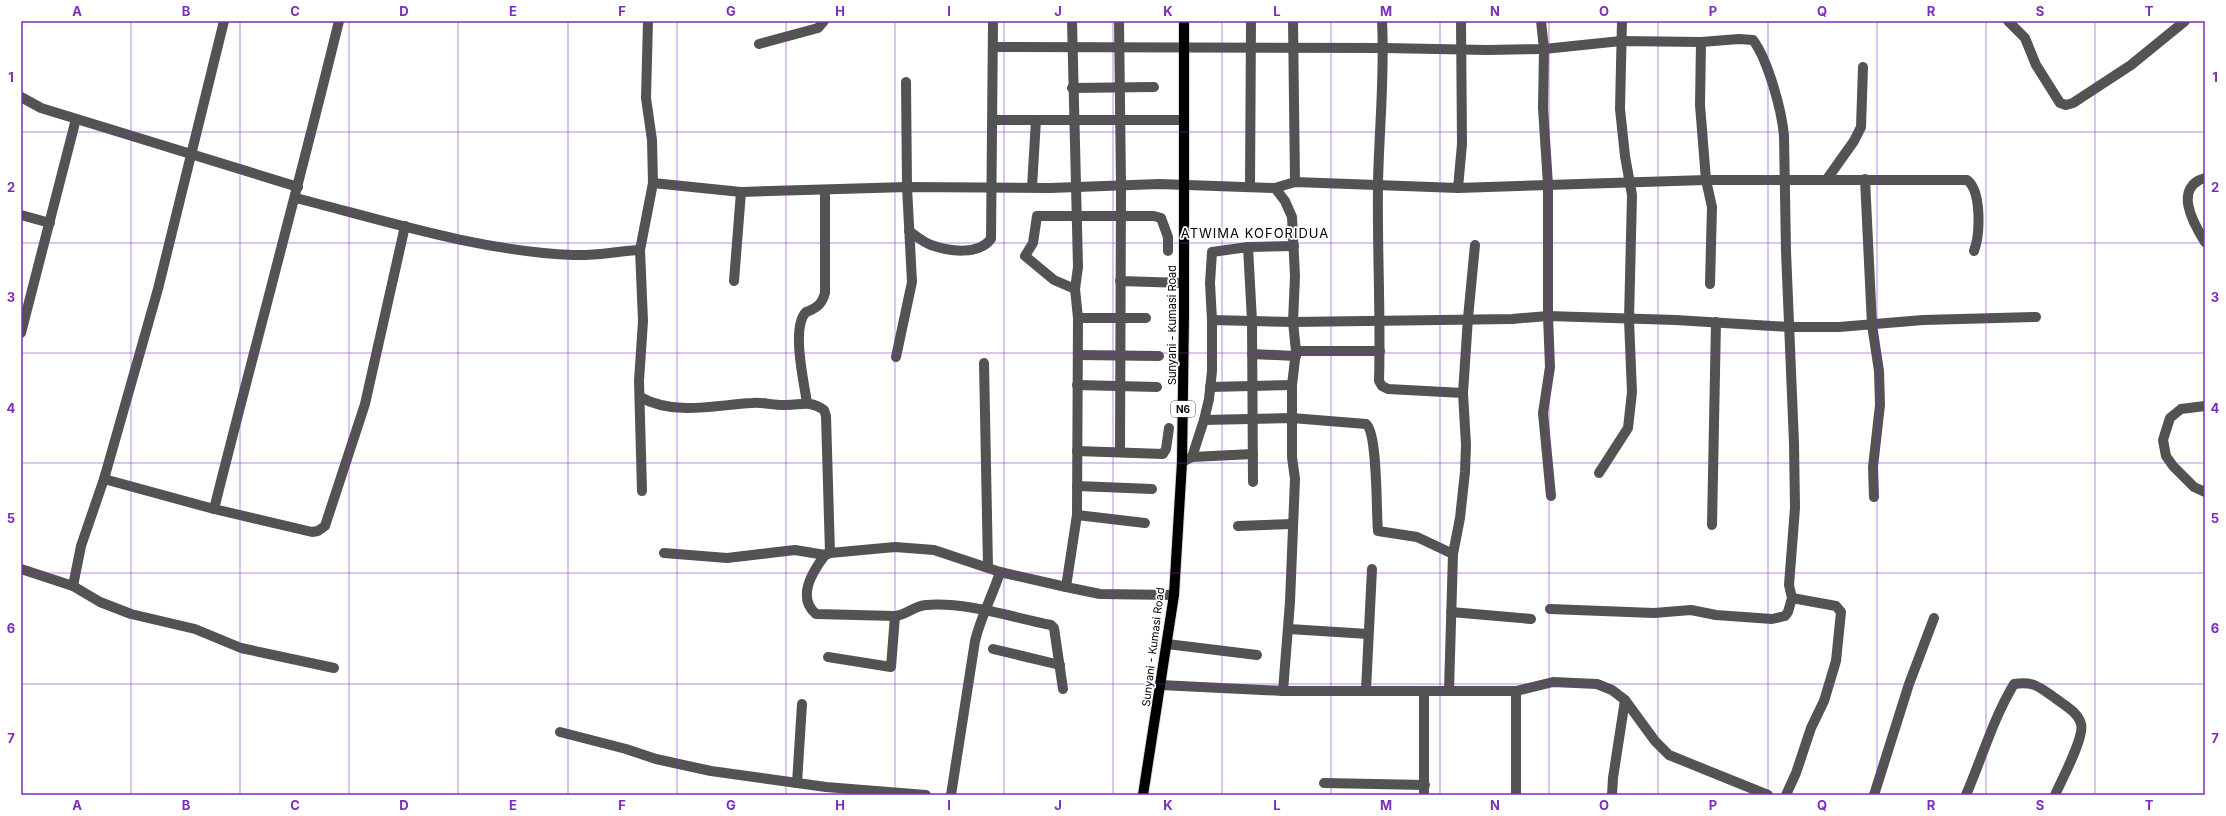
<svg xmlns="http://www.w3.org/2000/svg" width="2226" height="816" viewBox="0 0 2226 816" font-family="Inter,sans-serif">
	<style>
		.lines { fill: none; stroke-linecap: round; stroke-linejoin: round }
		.major-casing { stroke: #dbdbdb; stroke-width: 12 }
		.minor { stroke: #535353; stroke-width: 10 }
		.major { stroke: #000; stroke-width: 10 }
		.grid { fill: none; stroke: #7b2cbf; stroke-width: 1; stroke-opacity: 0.55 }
		.labels { text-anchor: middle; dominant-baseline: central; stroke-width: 3.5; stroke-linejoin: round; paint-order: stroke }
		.shield { fill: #fff; stroke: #4c4c4c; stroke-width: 1 }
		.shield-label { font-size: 10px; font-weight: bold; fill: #000 }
		.street-label { font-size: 11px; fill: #000; stroke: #fff }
		.quarter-label { font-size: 13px; letter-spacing: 1px; fill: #000; stroke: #fff }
		.neatline { fill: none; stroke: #7b2cbf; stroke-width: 1.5 }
		.grid-label { font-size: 13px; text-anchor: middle; font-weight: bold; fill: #7b2cbf }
	</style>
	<rect width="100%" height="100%" fill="#fff"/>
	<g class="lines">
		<g class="major-casing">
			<path id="major" d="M1143,795L1174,595L1182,462L1184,315V21"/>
		</g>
		<g class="minor">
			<path d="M1072,21L1078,267L1075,289L1078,318L1077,515L1066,587L1100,594L1174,595"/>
			<path d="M1119,21L1121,186L1120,452"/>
			<path d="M1293,21L1295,182"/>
			<path d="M1382,21C1385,75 1379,130 1378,184C1377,250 1381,315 1379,381L1382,386L1388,389L1463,393"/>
			<path d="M1541,21L1544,49L1543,108L1548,185V316L1550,367L1543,413L1551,496"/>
			<path d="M2008,21L2025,38L2036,65L2060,103L2066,105L2073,103L2131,65L2185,21"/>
			<path d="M1701,42L1700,105L1706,180L1712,207L1710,284"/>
			<path d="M759,44L818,28L824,21"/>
			<path d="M993,47L1384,48L1487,50L1544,49L1621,41L1701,42L1739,39L1753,40C1768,60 1782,111 1784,136L1786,251L1794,443L1795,508L1789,585L1792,598L1836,606L1841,612L1836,661L1824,701L1811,728L1796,773L1786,795"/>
			<path d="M1072,88L1154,87"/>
			<path d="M21,97L41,108L298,187"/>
			<path d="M993,120H1184"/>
			<path d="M2205,178C2173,187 2193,223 2205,242"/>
			<path d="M1827,179L1854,141L1861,127L1863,67"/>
			<path d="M1865,179L1872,325L1879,371L1880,405L1873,467L1874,497"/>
			<path d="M653,183L741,192L907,187L1050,188L1159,184L1275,188L1295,182L1458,188L1706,180H1967C1982,191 1980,235 1974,251"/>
			<path d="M1032,187L1036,120"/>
			<path d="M1250,187L1251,21"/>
			<path d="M1275,188L1285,201L1292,217L1295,276L1293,322L1296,351L1292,385V457L1295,479L1290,602L1283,691"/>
			<path d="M1458,188L1462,144L1461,21"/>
			<path d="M296,198C386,221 479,251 573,255C596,256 618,251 640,250L653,183L652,140L646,98L648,21"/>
			<path d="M21,215L50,223"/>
			<path d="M909,231C916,236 923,242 931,245C948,251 978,256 991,239L993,21"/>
			<path d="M1248,247L1252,321L1253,482"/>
			<path d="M640,250L643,321L639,381L642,491"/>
			<path d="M734,281L741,192"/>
			<path d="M1120,281L1184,283"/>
			<path d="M1075,289L1054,280L1025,256L1033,243L1037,216H1154L1161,218L1168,237V251"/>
			<path d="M1078,318H1146"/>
			<path d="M1212,320L1210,283L1212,252L1248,247L1294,246"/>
			<path d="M21,333L76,119"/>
			<path d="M1296,351H1380"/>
			<path d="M1252,354L1296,356"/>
			<path d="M1078,355L1159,356"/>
			<path d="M896,357L912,282L907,187L906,82"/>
			<path d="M984,363L988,567"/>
			<path d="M1077,385L1157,387"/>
			<path d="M1210,387L1292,385"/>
			<path d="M640,397C675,416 714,405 752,403C762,402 772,405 783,405C800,406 808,399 824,410L826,416L830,553"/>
			<path d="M807,403C804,382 791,327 806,312C817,308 822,304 825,293V190"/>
			<path d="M2205,406L2181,409L2170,418L2163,440L2166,456L2173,466L2194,487L2205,492"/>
			<path d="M1204,420L1292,418L1366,424C1378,433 1376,512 1378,531L1417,537L1453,554"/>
			<path d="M1077,451L1163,454L1166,449L1169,428"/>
			<path d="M1192,457L1253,454"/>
			<path d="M1182,462L1192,457L1204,420L1209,399L1212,371V320L1293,322L1512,319L1548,316L1676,320L1789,327H1839L1923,320L2036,317"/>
			<path d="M1599,473L1628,428L1632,392L1629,320L1632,195L1625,156L1620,109L1622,21"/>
			<path d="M104,479L214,509L312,532L318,531L325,526L365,404L405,226"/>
			<path d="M1077,486L1152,489"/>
			<path d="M214,509C255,346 299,184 339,21"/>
			<path d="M1077,515L1145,523"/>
			<path d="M1712,525L1716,322"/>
			<path d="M1238,526L1292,524"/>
			<path d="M664,553L727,558L795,550L825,555L830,553L895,547L934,550L1000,572L1066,587"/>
			<path d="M825,555C813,571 796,597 816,614L895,616C906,615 914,606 926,605C967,602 1011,617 1051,625L1054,628L1063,689"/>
			<path d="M21,569L73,586L100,602L131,614L195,629L241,648L334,668"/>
			<path d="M73,586L81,546L104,479L158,289L224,21"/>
			<path d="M1550,609L1654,613L1691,610L1716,615L1772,619L1785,616L1788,612L1792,598"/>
			<path d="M1451,612L1531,619"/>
			<path d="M1289,629L1368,634"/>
			<path d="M1167,644L1257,655"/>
			<path d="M993,649L1060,665"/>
			<path d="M828,657L891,667L895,616"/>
			<path d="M1160,685L1283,691H1516L1553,682L1597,684L1612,690L1625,700L1655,741L1669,755L1768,795"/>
			<path d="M1366,690L1372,569"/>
			<path d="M1449,690L1453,554L1460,518L1465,472L1466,445L1463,393L1468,318L1475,245"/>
			<path d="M1424,691V795"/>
			<path d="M560,732L626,749L656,759L711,771L826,787L926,795"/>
			<path d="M797,783L802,704"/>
			<path d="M1324,783L1425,785"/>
			<path d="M951,795L975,641C981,616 993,595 1000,572"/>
			<path d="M1516,795V691"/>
			<path d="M1612,795L1613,778L1625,700"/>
			<path d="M1874,795L1909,684L1934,618"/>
			<path d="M1966,795C1982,758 1993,719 2014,684C2034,681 2039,687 2055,698C2064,705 2078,712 2081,724C2085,737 2061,781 2055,795"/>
		</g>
		<use href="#major" class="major"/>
	</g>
	<path class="grid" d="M131,21V795M240,21V795M349,21V795M458,21V795M568,21V795M677,21V795M786,21V795M895,21V795M1004,21V795M1113,21V795M1222,21V795M1331,21V795M1440,21V795M1549,21V795M1658,21V795M1768,21V795M1877,21V795M1986,21V795M2095,21V795M21,132H2205M21,243H2205M21,353H2205M21,463H2205M21,573H2205M21,684H2205"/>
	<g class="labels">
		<rect class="shield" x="1171" y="401" width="24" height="16" rx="3"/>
		<g class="shield-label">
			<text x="1183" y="409">N6</text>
		</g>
		<g class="street-label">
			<text transform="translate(1172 325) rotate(-90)">Sunyani - Kumasi Road</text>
			<text transform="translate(1153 647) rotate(-83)">Sunyani - Kumasi Road</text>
		</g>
		<g class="quarter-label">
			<text x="1255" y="233">ATWIMA KOFORIDUA</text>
		</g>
	</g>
	<rect width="2226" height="816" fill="none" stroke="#ffffff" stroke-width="44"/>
	<rect x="22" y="22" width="2182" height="772" class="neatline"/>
	<g class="grid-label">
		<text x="77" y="16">A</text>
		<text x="186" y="16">B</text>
		<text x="295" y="16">C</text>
		<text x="404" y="16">D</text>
		<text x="513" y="16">E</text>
		<text x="622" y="16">F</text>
		<text x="731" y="16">G</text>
		<text x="840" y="16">H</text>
		<text x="949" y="16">I</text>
		<text x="1058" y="16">J</text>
		<text x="1168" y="16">K</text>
		<text x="1277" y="16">L</text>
		<text x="1386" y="16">M</text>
		<text x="1495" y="16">N</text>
		<text x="1604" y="16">O</text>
		<text x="1713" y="16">P</text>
		<text x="1822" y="16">Q</text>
		<text x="1931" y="16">R</text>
		<text x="2040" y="16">S</text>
		<text x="2149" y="16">T</text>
		<text x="11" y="82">1</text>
		<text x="2215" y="82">1</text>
		<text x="11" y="192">2</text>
		<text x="2215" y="192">2</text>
		<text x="11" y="302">3</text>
		<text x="2215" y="302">3</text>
		<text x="11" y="413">4</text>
		<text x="2215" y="413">4</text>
		<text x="11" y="523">5</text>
		<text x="2215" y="523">5</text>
		<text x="11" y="633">6</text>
		<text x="2215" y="633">6</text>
		<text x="11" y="743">7</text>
		<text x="2215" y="743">7</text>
		<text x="77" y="810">A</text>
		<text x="186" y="810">B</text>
		<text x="295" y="810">C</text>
		<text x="404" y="810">D</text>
		<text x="513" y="810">E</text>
		<text x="622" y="810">F</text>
		<text x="731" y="810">G</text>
		<text x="840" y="810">H</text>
		<text x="949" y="810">I</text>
		<text x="1058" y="810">J</text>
		<text x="1168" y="810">K</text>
		<text x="1277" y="810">L</text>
		<text x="1386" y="810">M</text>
		<text x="1495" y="810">N</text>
		<text x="1604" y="810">O</text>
		<text x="1713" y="810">P</text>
		<text x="1822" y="810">Q</text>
		<text x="1931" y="810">R</text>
		<text x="2040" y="810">S</text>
		<text x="2149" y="810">T</text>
	</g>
</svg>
